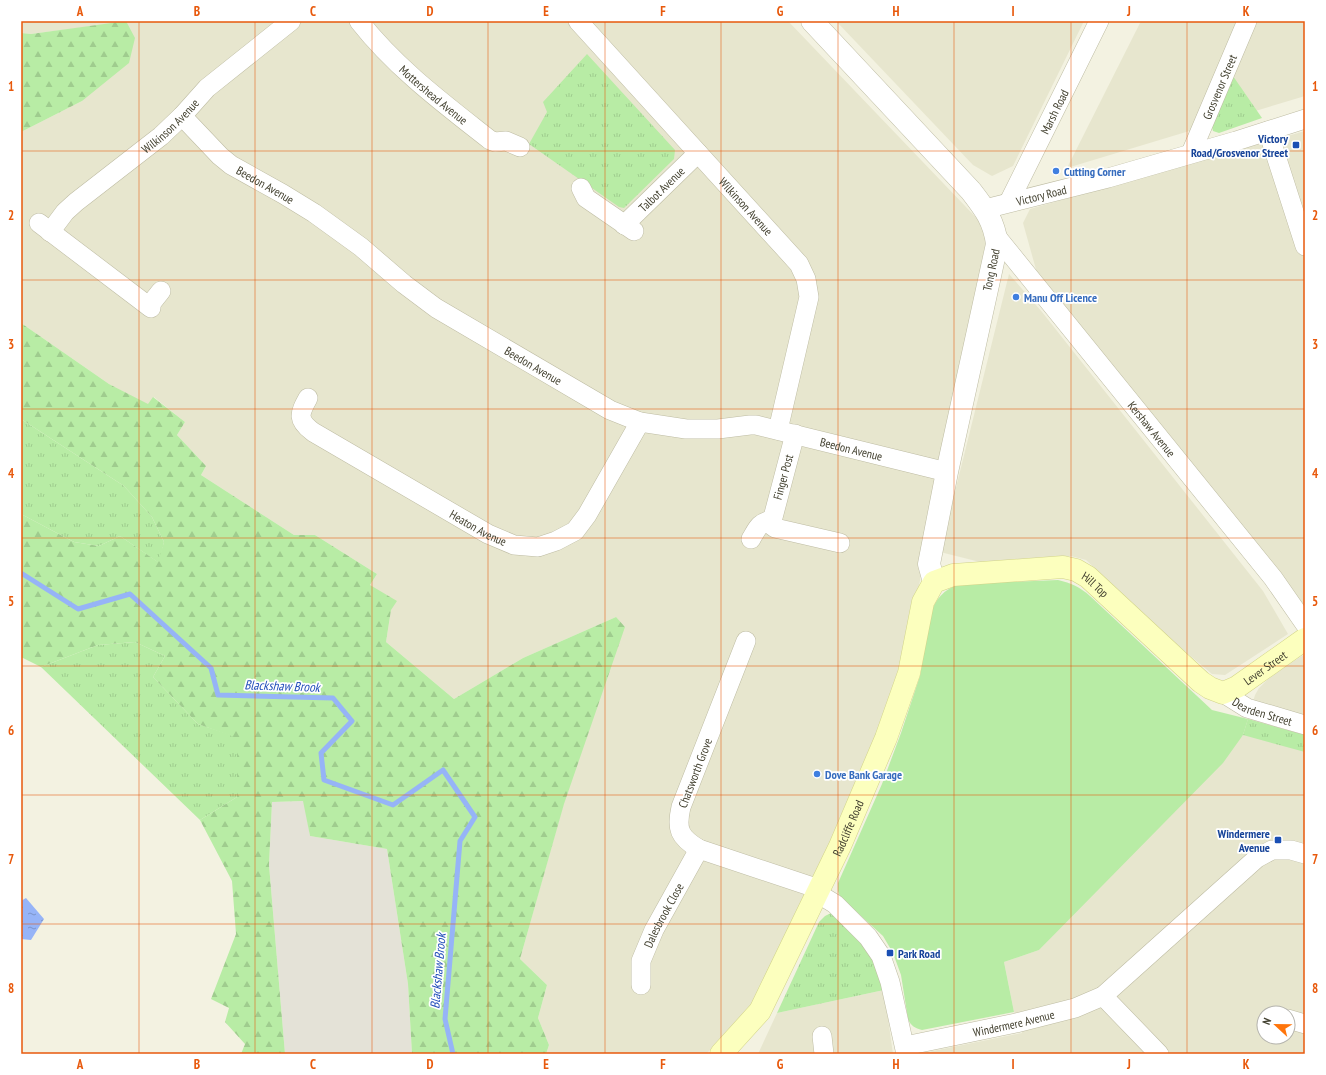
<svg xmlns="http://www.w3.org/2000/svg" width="1326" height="1075" viewBox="0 0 1326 1075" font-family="'PT Sans Narrow',sans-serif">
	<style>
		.residential { fill: #e7e6ce; fill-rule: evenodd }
		.industrial { fill: #e4e2d7 }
		.grass { fill: url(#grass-tufts) }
		.forest { fill: url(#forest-firs) }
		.green { fill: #b8eca5 }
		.water { fill: url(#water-ripples) }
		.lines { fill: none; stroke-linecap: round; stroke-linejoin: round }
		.stream { stroke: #96b4f7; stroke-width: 5 }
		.minor-casing { stroke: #bebca3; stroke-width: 20 }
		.tertiary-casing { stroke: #bebca3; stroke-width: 23 }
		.secondary-casing { stroke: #d2d489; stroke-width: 23 }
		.minor { stroke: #fff; stroke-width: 19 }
		.tertiary { stroke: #fff; stroke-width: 22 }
		.secondary { stroke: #fcffbe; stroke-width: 22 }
		.grid { fill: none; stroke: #e8590c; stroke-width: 1; stroke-opacity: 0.55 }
		.transit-dot { fill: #1a4fb4; stroke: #fff; stroke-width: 1.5 }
		.shop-dot { fill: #3f7fe0; stroke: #fff; stroke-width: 1.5 }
		.labels { text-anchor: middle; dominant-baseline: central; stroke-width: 3.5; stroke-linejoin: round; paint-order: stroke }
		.street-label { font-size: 12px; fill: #444231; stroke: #fff }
		.transit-label { font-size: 12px; font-weight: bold; fill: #164399; stroke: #fff; text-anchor: end }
		.shop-label { font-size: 12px; font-weight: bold; fill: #366cbe; stroke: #fff; text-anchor: start }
		.water-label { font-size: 13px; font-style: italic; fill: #224eb9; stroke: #fff }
		.neatline { fill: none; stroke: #e8590c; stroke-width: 1.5 }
		.grid-label { font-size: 13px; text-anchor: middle; font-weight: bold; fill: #e8590c }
	</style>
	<defs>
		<pattern id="grass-tufts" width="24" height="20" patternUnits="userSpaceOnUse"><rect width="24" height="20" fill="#b8eca5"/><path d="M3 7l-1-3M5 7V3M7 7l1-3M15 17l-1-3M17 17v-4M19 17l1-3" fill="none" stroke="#9fcc8e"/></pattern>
		<pattern id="forest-firs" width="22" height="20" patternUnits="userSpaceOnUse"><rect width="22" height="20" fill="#b8eca5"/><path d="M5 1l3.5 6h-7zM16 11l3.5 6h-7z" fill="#9fcc8e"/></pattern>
		<pattern id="water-ripples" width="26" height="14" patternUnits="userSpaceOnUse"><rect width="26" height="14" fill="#96b4f7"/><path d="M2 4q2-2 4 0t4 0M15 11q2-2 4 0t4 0" fill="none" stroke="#7c94c9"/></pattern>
	</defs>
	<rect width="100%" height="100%" fill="#f3f2e1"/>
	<g class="residential">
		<path d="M21,21H788L988,230L904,663L825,867L759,1003L706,1054H546L549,1045L538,1018L547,985L520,959L616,617L523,658L454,699L386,642L391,610L370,585L377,574L315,535H294L201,475L206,466L177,435L185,422L154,397L148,405L109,384L21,323V132L82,101L126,22L31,34L21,33Z"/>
		<path d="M836,21H1084L1013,166L992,176L973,165Z"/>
		<path d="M1141,21H1305V96L1067,168Z"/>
		<path d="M1305,131V614L1037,273L1023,223L1030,209Z"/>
		<path d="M1009,274L1042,312L1263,591L1288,634L1225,675L1212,674L1175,643L1086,560L1071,556L984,563L940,552Z"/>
		<path d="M1305,654V1054H918L1022,1033L1014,1012L1004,962L1039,950L1243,735L1255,695L1259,688L1272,675ZM1264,1013H1288V1037H1264Z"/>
		<path d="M884,990L893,1054H758L777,1013Z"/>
	</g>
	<path class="industrial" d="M304,801L310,836L387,849L408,984L412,1054H285L269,865L272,802Z"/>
	<g class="grass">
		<path d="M587,54L675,150L674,159L624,208L619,207L529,144L547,112L543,102Z"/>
		<path d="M1233,76L1262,118L1219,133L1213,131L1212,127Z"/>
		<path d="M21,419L124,486L152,517L164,542L159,563L120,536L99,546L74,542L21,514Z"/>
		<path d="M135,642L165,656L153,677L198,724L237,737V797L200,820L41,667L98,645Z"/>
		<path d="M1248,719L1305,735V752L1243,735Z"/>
		<path d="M831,913L870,952L884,990L777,1013L819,922L825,916Z"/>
	</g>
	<g class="forest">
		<path d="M126,21L135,38L129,63L82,101L21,132V33L31,34Z"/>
		<path d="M21,323L109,384L148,404L153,397L185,422L177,435L206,466L201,475L294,535H315L377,574L370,585L397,601L391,610L386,642L454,699L523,658L616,617L625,627L564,804L520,959L547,985L538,1018L549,1045L546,1054H412L408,984L387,849L310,836L303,801L272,802L269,865L285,1054H241L245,1044L225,1022L229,1008L211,999L236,934L232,881L200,820L237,797V738L198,724L153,677L165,656L135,642L98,645L41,667L21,657V514L74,542L99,546L120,536L158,562L164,542L152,517L124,486L21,419Z"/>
	</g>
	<path class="green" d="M1058,580C1071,583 1080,587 1090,596L1212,710L1248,719L1243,735L1223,763L1039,950L1004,962L1014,1012L922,1030C915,1028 911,1026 908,1019L901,975L893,953L883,936L840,897L838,891V883L882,784L901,733L920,676L931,613C936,598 944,590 959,584Z"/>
	<path class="water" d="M26,898L44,919L31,940L21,939V901Z"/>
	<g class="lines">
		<path class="stream" d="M21,573L78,609L130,594L211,668L218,695L333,698L352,721L321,753L324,780L393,805L443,770L475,817L460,841L445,1019L453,1054"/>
		<g class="minor-casing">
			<g id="minor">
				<path id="s1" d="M359,21C396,68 443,103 490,140L495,142L506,141L520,147"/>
				<path id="s2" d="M578,21L799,264L806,279L809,297L778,430"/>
				<path id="s3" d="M182,116L220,156L231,165L283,194L314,213L361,247L404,284L436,308L610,410L640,422L686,429H718L750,425H756L947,472"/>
				<path d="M1268,131L1305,246"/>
				<path id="s4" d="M1191,153L1247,21"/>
				<path d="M581,188L586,198L634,231"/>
				<path id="s5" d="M1009,202L1099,21"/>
				<path id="s6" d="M985,209L1108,178L1236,141L1305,119"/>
				<path d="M39,223L151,308"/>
				<path id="s7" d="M624,225L698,153"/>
				<path id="s8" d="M50,232L65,212L76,202L161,136L182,116L207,88L291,21"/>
				<path id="s9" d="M996,236L1273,578L1305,624"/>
				<path d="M149,306L161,291"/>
				<path id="s10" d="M308,398C299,414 297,420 313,432L488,534L514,545L538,547L556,541L575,531L587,515L640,422"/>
				<path d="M795,434L771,525L775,528L840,543"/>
				<path d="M751,539C757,529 759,522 772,520"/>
				<path d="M746,641L681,807C676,829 679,837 699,849L819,889"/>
				<path id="s11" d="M1223,693L1247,708L1305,725"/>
				<path d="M817,893L835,904L868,937L881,956L890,982L906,1054"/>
				<path id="s12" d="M641,985V961L654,930L699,849"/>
				<path d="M1103,996L1159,1054"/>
				<path d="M1288,1019L1305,1024"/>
				<path d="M822,1036L824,1054"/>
				<path id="s13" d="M905,1046L1016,1023L1075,1008L1103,996L1257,858L1272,850H1291L1305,854"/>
			</g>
		</g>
		<g class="tertiary-casing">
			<path id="tertiary" d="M812,21L971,191C985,209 994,221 997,244L947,472L929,564L934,582"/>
		</g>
		<g class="secondary-casing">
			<g id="secondary">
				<path id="s14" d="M721,1054L760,1011L840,846L886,738L909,673L923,602L934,582L953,575L1063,567L1076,570L1088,577L1201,682L1210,688L1223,693L1237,687L1305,639"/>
			</g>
		</g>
		<use href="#minor" class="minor"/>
		<use href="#tertiary" class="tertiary"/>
		<use href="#secondary" class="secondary"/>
	</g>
	<path class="grid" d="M139,21V1054M255,21V1054M372,21V1054M488,21V1054M605,21V1054M721,21V1054M838,21V1054M954,21V1054M1071,21V1054M1187,21V1054M21,151H1305M21,280H1305M21,409H1305M21,538H1305M21,666H1305M21,795H1305M21,924H1305"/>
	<g class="transit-dot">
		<rect x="1292" y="141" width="8" height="8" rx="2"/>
		<rect x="1274" y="836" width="8" height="8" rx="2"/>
		<rect x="886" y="949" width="8" height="8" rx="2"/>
	</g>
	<g class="shop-dot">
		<circle cx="1056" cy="171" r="4"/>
		<circle cx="1016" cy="297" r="4"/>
		<circle cx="817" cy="774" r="4"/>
	</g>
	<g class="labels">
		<g class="street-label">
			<text stroke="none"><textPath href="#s4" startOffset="72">Grosvenor Street</textPath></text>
			<text stroke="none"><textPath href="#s1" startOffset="105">Mottershead Avenue</textPath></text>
			<text stroke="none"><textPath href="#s5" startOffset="101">Marsh Road</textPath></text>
			<text stroke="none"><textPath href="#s8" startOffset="161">Wilkinson Avenue</textPath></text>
			<text stroke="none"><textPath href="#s3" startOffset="109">Beedon Avenue</textPath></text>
			<text stroke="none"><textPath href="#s7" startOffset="52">Talbot Avenue</textPath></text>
			<text stroke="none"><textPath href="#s6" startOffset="58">Victory Road</textPath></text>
			<text stroke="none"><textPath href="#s2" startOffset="250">Wilkinson Avenue</textPath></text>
			<text transform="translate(991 270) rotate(-78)">Tong Road</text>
			<text stroke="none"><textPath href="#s3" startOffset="433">Beedon Avenue</textPath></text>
			<text stroke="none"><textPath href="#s9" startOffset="248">Kershaw Avenue</textPath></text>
			<text stroke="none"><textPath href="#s3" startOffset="769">Beedon Avenue</textPath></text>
			<text transform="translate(783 477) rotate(-75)">Finger Post</text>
			<text stroke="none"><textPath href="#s10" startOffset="231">Heaton Avenue</textPath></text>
			<text stroke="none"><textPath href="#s14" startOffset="691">Hill Top</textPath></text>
			<text stroke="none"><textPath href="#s14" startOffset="909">Lever Street</textPath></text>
			<text stroke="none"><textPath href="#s11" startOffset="44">Dearden Street</textPath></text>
			<text transform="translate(695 773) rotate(-69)">Chatsworth Grove</text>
			<text stroke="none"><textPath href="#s14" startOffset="261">Radcliffe Road</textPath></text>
			<text stroke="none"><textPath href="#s12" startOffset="75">Dalesbrook Close</textPath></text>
			<text stroke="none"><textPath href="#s13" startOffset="111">Windermere Avenue</textPath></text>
		</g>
		<g class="transit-label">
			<text x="1288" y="138">Victory<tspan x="1288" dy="14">Road/Grosvenor Street</tspan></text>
			<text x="1270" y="833">Windermere<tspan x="1270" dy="14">Avenue</tspan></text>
			<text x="898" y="953" text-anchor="start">Park Road</text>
		</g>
		<g class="shop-label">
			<text x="1064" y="171">Cutting Corner</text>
			<text x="1024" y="297">Manu Off Licence</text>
			<text x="825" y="774">Dove Bank Garage</text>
		</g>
		<g class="water-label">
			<text transform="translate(282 686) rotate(2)">Blackshaw Brook</text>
			<text transform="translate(438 971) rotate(-85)">Blackshaw Brook</text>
		</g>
	</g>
	<rect width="1326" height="1075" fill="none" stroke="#ffffff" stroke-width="44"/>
	<g transform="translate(1276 1025) rotate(292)"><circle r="19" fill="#ffffff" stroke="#b4b3ad"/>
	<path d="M0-3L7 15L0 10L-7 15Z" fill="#ff750b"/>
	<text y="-6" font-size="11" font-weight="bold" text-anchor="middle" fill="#444231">N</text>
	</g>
	<rect x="22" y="22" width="1282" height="1031" class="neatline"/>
	<g class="grid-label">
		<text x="80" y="16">A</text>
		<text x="197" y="16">B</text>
		<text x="313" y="16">C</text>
		<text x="430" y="16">D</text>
		<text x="546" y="16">E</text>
		<text x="663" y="16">F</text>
		<text x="780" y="16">G</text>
		<text x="896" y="16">H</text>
		<text x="1013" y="16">I</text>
		<text x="1129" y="16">J</text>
		<text x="1246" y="16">K</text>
		<text x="11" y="91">1</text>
		<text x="1315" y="91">1</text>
		<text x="11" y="220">2</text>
		<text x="1315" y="220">2</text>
		<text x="11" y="349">3</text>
		<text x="1315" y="349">3</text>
		<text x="11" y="478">4</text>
		<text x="1315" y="478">4</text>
		<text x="11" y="606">5</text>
		<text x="1315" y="606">5</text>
		<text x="11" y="735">6</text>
		<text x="1315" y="735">6</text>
		<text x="11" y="864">7</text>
		<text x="1315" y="864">7</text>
		<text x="11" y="993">8</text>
		<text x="1315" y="993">8</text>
		<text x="80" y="1069">A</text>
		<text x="197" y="1069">B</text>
		<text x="313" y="1069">C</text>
		<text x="430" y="1069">D</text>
		<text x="546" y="1069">E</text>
		<text x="663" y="1069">F</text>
		<text x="780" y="1069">G</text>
		<text x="896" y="1069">H</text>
		<text x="1013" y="1069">I</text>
		<text x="1129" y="1069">J</text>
		<text x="1246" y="1069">K</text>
	</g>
</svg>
